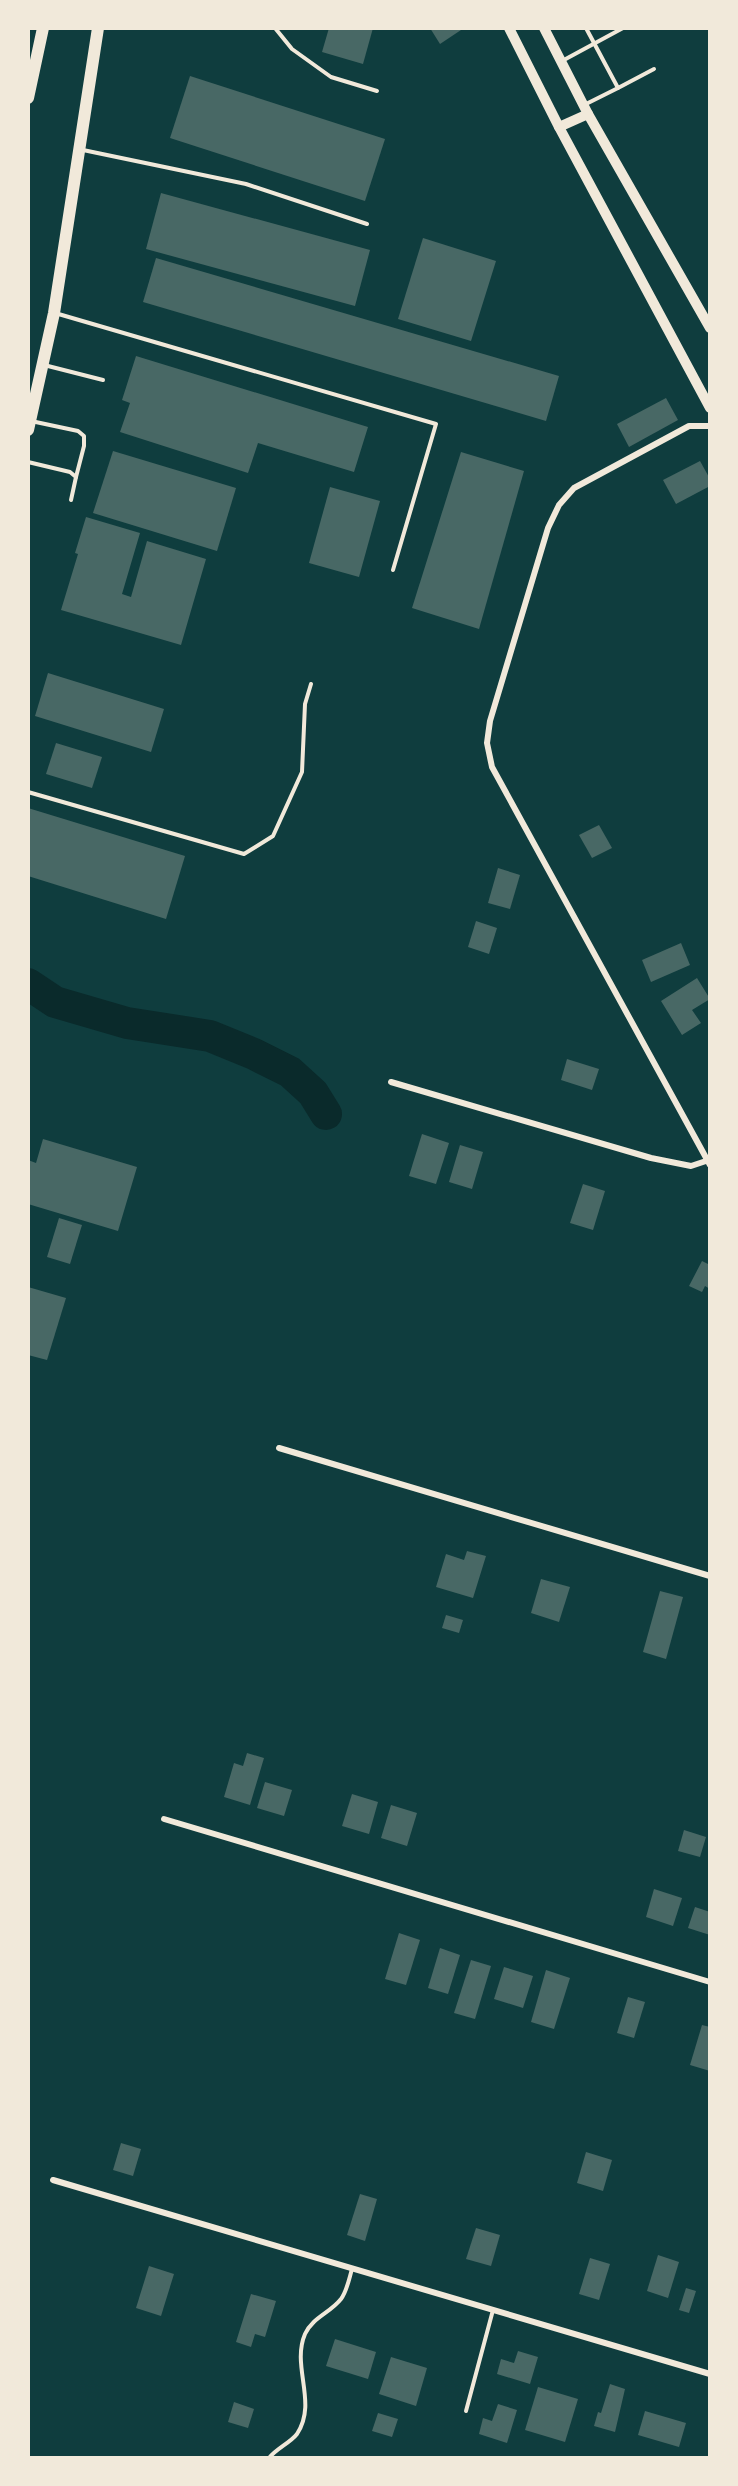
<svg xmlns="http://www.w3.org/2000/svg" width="738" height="2486" viewBox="0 0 738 2486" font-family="'Golos Text',sans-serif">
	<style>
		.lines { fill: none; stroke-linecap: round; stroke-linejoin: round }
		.river { stroke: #0a2a2b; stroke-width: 32 }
		.building { fill: #486865 }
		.service { stroke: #f1e9da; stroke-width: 4 }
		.minor { stroke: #f1e9da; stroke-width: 6 }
		.secondary { stroke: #f1e9da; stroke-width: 10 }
		.primary { stroke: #f1e9da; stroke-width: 12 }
	</style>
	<rect width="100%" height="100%" fill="#0f3d3e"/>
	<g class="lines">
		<path class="river" d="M28,984L55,1002L127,1023L210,1036L254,1054L290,1072L313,1093L326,1114"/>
	</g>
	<g class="building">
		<path d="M329,28H373L363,64L322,52Z"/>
		<path d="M430,28H464L440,44Z"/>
		<path d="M190,76L385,139L365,201L170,138Z"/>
		<path d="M161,193L370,250L355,306L146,249Z"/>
		<path d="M423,238L496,261L471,341L398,319Z"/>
		<path d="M156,258L559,376L546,421L143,302Z"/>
		<path d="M136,356L368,427L354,472L258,443L248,473L120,432L130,403L122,400Z"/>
		<path d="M666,398L678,420L629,447L617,424Z"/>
		<path d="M113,451L236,488L217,551L93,513Z"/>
		<path d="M461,452L524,471L479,629L412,608Z"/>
		<path d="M700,461L710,479V486L676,504L663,480Z"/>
		<path d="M330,487L380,501L359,577L309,563Z"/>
		<path d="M86,517L140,533L122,594L131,597L147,541L206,559L181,645L61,610L78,554L75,553Z"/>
		<path d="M48,673L164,709L151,752L35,716Z"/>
		<path d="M56,743L102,757L92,788L46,774Z"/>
		<path d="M28,808L185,856L166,919L28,876Z"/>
		<path d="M599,825L612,848L592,858L579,835Z"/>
		<path d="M498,868L520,875L510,909L488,903Z"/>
		<path d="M476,921L497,928L489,954L468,947Z"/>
		<path d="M681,943L690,965L651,982L642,960Z"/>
		<path d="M697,978L710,999L692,1010L701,1023L682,1035L661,1001Z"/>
		<path d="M567,1059L599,1069L592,1090L561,1080Z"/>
		<path d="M422,1134L449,1143L436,1184L409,1176Z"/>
		<path d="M43,1139L137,1167L118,1231L28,1204V1160L36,1163Z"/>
		<path d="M460,1145L483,1152L472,1189L449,1182Z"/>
		<path d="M583,1184L605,1191L593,1230L570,1223Z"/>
		<path d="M59,1218L82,1225L70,1264L47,1257Z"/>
		<path d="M702,1261L710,1265V1289L705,1286L702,1292L689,1286Z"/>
		<path d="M28,1287L66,1298L47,1360L28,1355Z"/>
		<path d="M467,1551L486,1556L473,1598L436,1587L446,1554L464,1560Z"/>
		<path d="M541,1579L570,1587L559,1622L531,1613Z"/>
		<path d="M660,1591L683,1597L666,1659L643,1652Z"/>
		<path d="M446,1615L463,1620L459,1633L442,1628Z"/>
		<path d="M247,1753L264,1758L250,1805L224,1797L234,1763L243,1766Z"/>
		<path d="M265,1782L292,1790L284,1816L257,1808Z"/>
		<path d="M352,1794L378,1802L369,1834L342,1826Z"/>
		<path d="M391,1805L417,1813L407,1846L381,1838Z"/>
		<path d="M684,1830L706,1837L700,1857L678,1851Z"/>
		<path d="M654,1889L682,1898L673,1926L646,1917Z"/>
		<path d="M695,1907L710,1912V1935L688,1928Z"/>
		<path d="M399,1933L420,1940L406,1985L385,1979Z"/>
		<path d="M440,1948L460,1955L448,1994L428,1988Z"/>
		<path d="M471,1960L491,1966L475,2019L454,2013Z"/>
		<path d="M504,1967L533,1976L523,2008L494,1999Z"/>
		<path d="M546,1970L570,1978L554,2029L531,2022Z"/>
		<path d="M628,1997L645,2002L634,2038L617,2033Z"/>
		<path d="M702,2025L710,2027V2071L690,2065Z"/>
		<path d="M121,2143L141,2149L133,2176L113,2170Z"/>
		<path d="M586,2152L612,2160L603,2191L577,2183Z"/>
		<path d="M360,2194L377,2199L365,2241L347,2235Z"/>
		<path d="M476,2228L500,2235L491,2266L466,2259Z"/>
		<path d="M658,2255L679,2262L668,2298L647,2291Z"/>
		<path d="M590,2258L610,2264L599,2300L579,2294Z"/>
		<path d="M149,2266L174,2274L161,2316L136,2308Z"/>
		<path d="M686,2288L696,2291L689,2313L679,2310Z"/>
		<path d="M251,2294L276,2301L265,2337L255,2334L251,2347L236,2342Z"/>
		<path d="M335,2339L376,2352L368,2379L326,2366Z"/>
		<path d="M518,2351L538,2357L530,2384L497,2374L501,2359L514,2363Z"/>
		<path d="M391,2357L427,2368L416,2406L379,2394Z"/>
		<path d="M610,2384L625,2389L615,2432L594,2426L598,2412L601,2413Z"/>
		<path d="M538,2387L578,2399L565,2442L525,2430Z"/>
		<path d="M234,2402L254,2409L248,2428L228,2422Z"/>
		<path d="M498,2404L517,2410L507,2443L479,2434L483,2418L492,2421Z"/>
		<path d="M645,2411L686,2423L679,2447L638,2435Z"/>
		<path d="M378,2413L398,2419L392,2437L372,2431Z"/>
	</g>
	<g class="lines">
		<g class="service">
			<path d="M275,28L292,49L331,77L377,91"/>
			<path d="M562,61L623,28"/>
			<path d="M618,88L654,69"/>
			<path d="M584,105L618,88L586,28"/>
			<path d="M83,150L246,184L367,224"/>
			<path d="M55,313L436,424L393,570"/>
			<path d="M44,365L103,380"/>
			<path d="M31,421L78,431L84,436V446L76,477"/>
			<path d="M28,462L70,472L76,477L71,500"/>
			<path d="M28,792L244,854L273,836L302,772L305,704L311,684"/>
			<path d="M466,2411L493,2310"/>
			<path d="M269,2458C277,2448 290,2443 297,2434C318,2402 291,2367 305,2334C313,2317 330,2313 341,2299C347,2291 349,2279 352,2269"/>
		</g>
		<g class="minor">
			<path d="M710,426H689L574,488L559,505L548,528L490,721L487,743L492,767L710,1165"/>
			<path d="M391,1082L651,1158L691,1166L709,1160"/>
			<path d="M279,1448L710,1576"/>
			<path d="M164,1819L710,1982"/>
			<path d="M53,2180L710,2374"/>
		</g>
		<g class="secondary">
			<path d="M509,28L559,127L710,408"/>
			<path d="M544,28L588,114L710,328"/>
			<path d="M559,127L588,114"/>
		</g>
		<g class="primary">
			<path d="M28,98L43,28"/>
			<path d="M28,430L54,313L98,28"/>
		</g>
	</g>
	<rect width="738" height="2486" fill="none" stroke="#f1e9da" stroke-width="60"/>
</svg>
